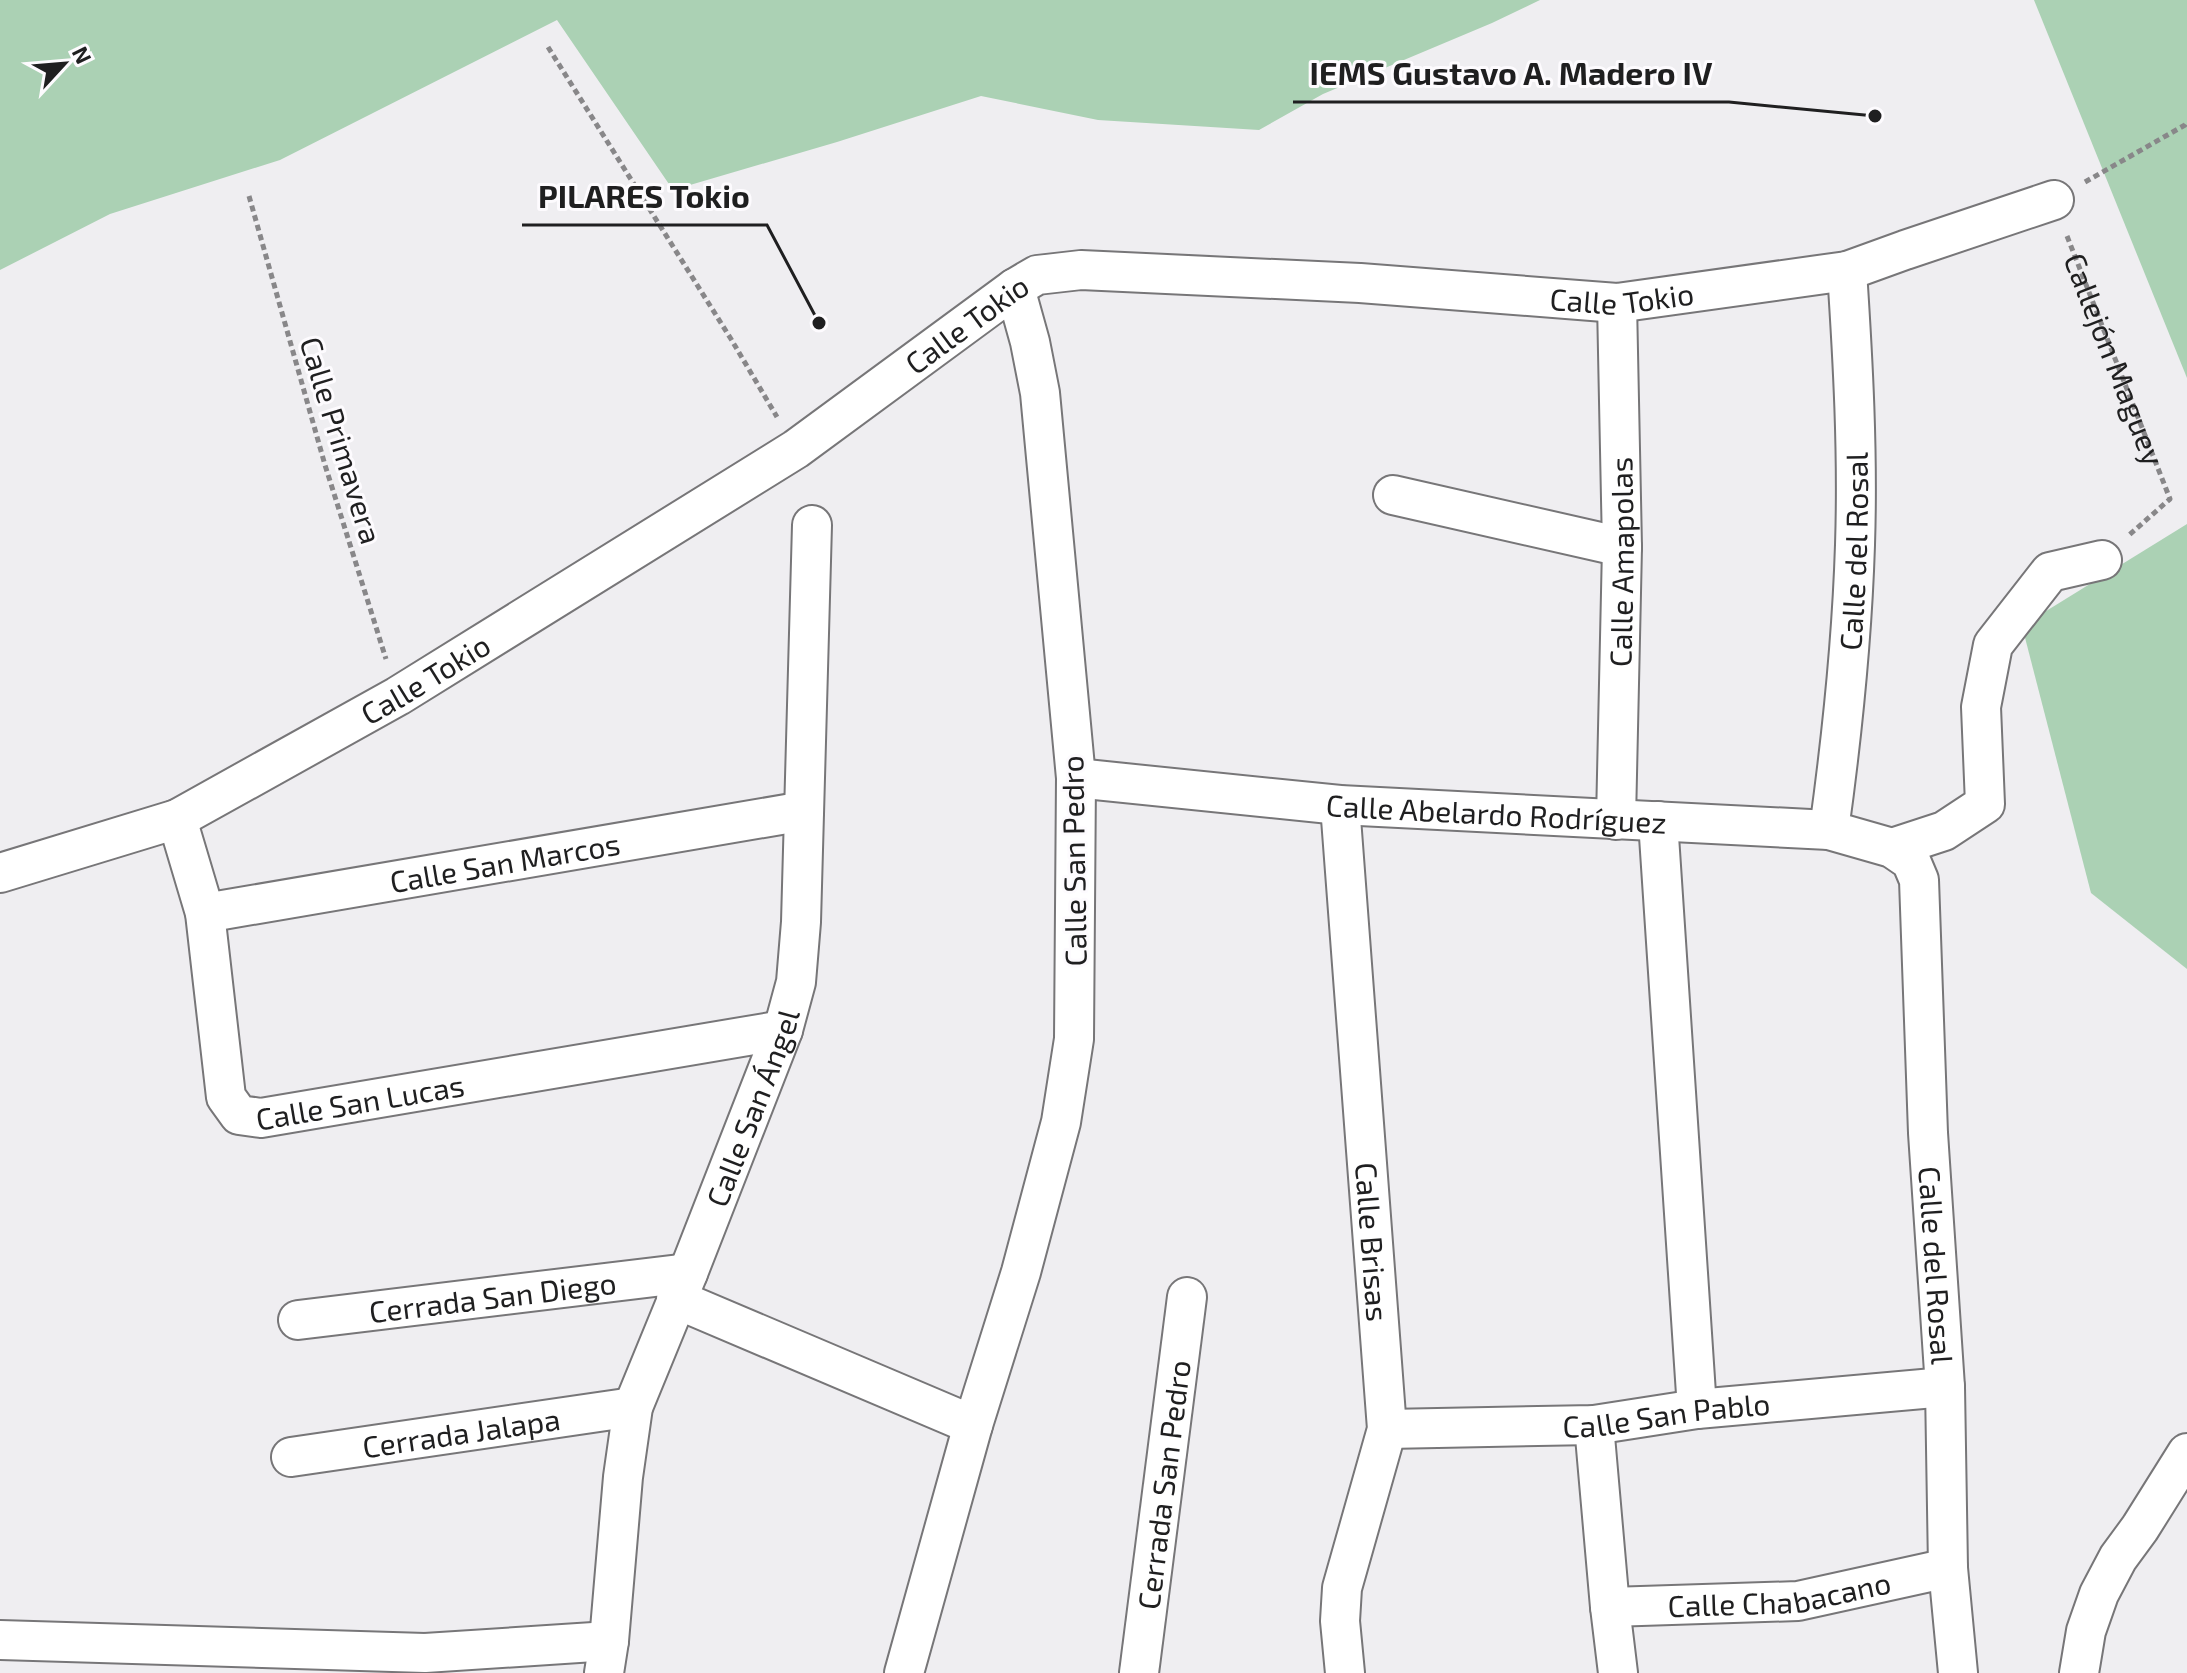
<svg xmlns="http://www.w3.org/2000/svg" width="2187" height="1673" viewBox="0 0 2187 1673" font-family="'Exo 2',sans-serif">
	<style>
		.green { fill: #abd1b4 }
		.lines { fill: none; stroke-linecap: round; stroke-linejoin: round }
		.minor-casing { stroke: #777678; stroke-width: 42 }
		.path { stroke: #888789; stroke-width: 5; stroke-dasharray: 6 4; stroke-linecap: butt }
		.minor { stroke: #fff; stroke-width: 38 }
		.labels { text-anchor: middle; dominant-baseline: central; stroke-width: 6; stroke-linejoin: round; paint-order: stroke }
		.street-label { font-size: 30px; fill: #1f1f20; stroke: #fdfbfe }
		.leader { fill: none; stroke: #1f1f20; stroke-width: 3 }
		.callout-dot { fill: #1f1f20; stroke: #fdfbfe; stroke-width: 3 }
		.callout-label { font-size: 32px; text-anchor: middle; font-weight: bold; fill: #1f1f20; stroke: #fdfbfe; stroke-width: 6; stroke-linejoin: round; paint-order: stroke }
	</style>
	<rect width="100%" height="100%" fill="#efeef1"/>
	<g class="green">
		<path d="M0,0H1540L1492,23L1323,94L1259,130L1098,120L981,96L837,142L673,190L557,20L280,160L110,214L0,270Z"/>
		<path d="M2034,0H2187V378Z"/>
		<path d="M2187,524V969L2091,893L2022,626Z"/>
	</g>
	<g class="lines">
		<g class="minor-casing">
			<g id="minor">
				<path d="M1393,495L1622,547"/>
				<path id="s2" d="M1076,778L1340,805L1829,830L1892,848L1911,861L1919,880L1928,1133L1945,1387L1948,1568L1958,1673"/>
				<path id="s3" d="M1340,805L1387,1429L1342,1588L1340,1621L1345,1673"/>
				<path id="s4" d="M177,819L205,913L226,1097L239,1115L261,1118L783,1030"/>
				<path id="s5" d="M1616,820L1622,547L1617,303"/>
				<path d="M1658,821L1697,1409"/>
				<path id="s6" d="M1829,830C1842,736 1852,640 1855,545C1858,453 1853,362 1847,271"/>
				<path d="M1892,848L1944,831L1985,804L1981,707L1993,645L2050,572L2102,560"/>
				<path id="s7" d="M0,873L177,819L398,696L796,449L1015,288L1037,275L1081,270L1360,283L1617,303L1847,271L1905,250L2054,200"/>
				<path id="s8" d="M205,913L804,811"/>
				<path d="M676,1299L973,1425"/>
				<path id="s9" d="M298,1320L688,1273"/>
				<path d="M1594,1425L1610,1607L1618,1673"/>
				<path id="s10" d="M1387,1429L1594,1425L1697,1409L1945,1387"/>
				<path id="s11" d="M291,1457L633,1407"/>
				<path id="s12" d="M1610,1607L1798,1601L1948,1568"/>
				<path d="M0,1640L425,1653L609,1641"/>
				<path id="s13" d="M604,1673L609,1641L623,1477L633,1407L688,1273L783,1030L796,982L801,922L812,525"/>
				<path d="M904,1673L973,1425L1021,1272L1061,1122L1074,1039L1076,778L1040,393L1030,342L1015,288"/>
				<path id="s14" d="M1139,1673L1187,1297"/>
				<path d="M2079,1673L2086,1631L2099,1594L2118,1558L2140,1528L2187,1453"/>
			</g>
		</g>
		<g class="path">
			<path d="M548,47L731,339L777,417"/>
			<path d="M2085,182L2185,125L2187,122"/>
			<path d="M249,196L325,465L386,659"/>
			<path id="s1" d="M2067,236L2170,499L2128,536"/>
		</g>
		<use href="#minor" class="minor"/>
	</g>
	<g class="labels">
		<g class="street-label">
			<text stroke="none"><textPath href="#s7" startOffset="1790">Calle Tokio</textPath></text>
			<text stroke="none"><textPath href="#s7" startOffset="1118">Calle Tokio</textPath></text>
			<text stroke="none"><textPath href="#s1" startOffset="132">Callejón Maguey</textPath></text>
			<text transform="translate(342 440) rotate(73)">Calle Primavera</text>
			<text stroke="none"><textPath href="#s6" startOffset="280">Calle del Rosal</textPath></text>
			<text stroke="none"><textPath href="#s5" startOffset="258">Calle Amapolas</textPath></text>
			<text stroke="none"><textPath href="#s7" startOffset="470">Calle Tokio</textPath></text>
			<text stroke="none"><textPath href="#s2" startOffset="422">Calle Abelardo Rodríguez</textPath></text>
			<text transform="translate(1073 861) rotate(-91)">Calle San Pedro</text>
			<text stroke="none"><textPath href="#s8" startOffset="304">Calle San Marcos</textPath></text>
			<text stroke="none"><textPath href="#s4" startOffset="428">Calle San Lucas</textPath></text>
			<text stroke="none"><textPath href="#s13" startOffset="590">Calle San Ángel</textPath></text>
			<text stroke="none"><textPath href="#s3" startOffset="438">Calle Brisas</textPath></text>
			<text stroke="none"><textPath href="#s2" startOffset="1250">Calle del Rosal</textPath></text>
			<text stroke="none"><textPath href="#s9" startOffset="196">Cerrada San Diego</textPath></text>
			<text stroke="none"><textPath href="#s10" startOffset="280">Calle San Pablo</textPath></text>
			<text stroke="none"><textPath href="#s11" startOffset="172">Cerrada Jalapa</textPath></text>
			<text stroke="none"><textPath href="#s14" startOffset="190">Cerrada San Pedro</textPath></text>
			<text stroke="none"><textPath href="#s12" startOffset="170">Calle Chabacano</textPath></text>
		</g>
	</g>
	<path class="leader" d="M1875 116L1729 102H1293M819 323L767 225H522"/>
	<g class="callout-dot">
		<circle cx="1875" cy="116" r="8"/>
		<circle cx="819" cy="323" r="8"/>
	</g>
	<g class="callout-label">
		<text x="1511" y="85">IEMS Gustavo A. Madero IV</text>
		<text x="644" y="208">PILARES Tokio</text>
	</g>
	<g transform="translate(64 64) rotate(64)" stroke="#fdfbfe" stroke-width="6" paint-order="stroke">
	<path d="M0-6L14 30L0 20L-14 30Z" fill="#1f1f20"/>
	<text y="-12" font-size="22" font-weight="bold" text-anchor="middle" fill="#1f1f20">N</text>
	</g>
</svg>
